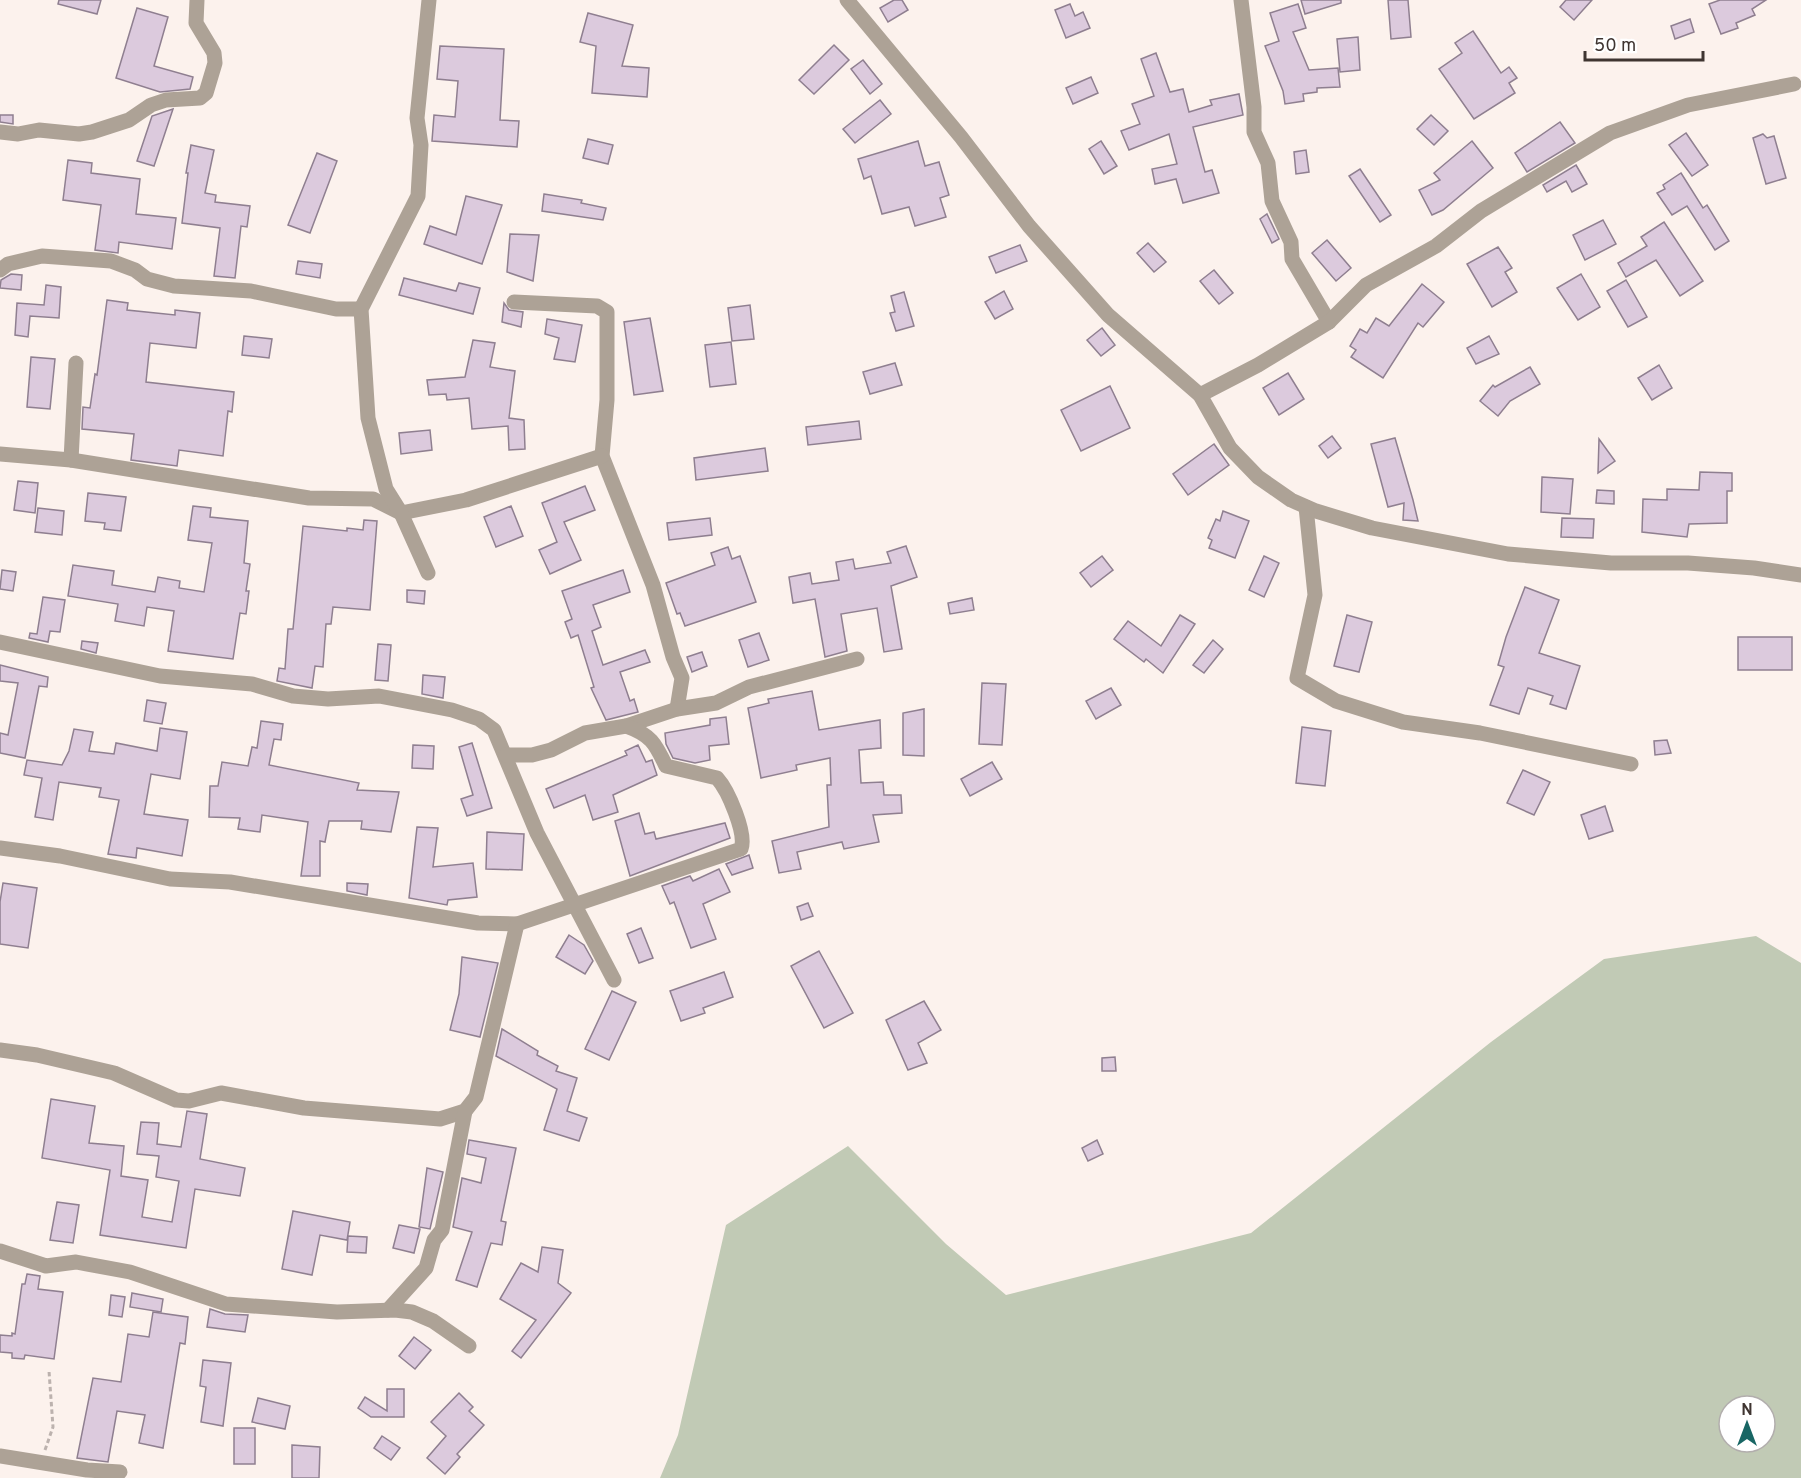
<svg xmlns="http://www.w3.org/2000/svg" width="1801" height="1478" viewBox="0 0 1801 1478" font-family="Overpass,sans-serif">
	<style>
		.green { fill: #c1cab5; fill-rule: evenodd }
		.building { fill: #dccadd; stroke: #8f7f90; stroke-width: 1.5 }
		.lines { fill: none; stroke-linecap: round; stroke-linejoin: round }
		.path { stroke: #bcb2ae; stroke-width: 3; stroke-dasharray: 4.5 3; stroke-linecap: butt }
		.street { stroke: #ada296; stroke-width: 15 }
	</style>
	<rect width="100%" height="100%" fill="#fcf2ed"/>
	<path class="green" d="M1756,936L1801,963V1478H660L678,1435L726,1225L848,1146L946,1244L1006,1295L1251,1233L1491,1042L1604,959ZM1729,1406H1765V1442H1729Z"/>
	<g class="building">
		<path d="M59,0H101L97,14L58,4Z"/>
		<path d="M894,0H902L908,10L888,22L880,8Z"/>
		<path d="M1301,0H1341V3L1305,14Z"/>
		<path d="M1388,0H1408L1411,37L1391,39Z"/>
		<path d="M1566,0H1592L1574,20L1560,7Z"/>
		<path d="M1720,0H1766L1752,9L1755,15L1736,23L1738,28L1721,34L1709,4Z"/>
		<path d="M1070,4L1075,16L1083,12L1090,28L1066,38L1055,10Z"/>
		<path d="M1298,4L1306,28L1293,32L1309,70L1338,68L1340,87L1317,88V92L1303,94L1304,101L1285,104L1283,91L1265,46L1279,41L1270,13Z"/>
		<path d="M137,8L168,17L154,66L193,77L190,89L160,92L116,78Z"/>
		<path d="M588,13L633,25L622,66L649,68L647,97L592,93L596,46L580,42Z"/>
		<path d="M1690,19L1694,32L1675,39L1671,26Z"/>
		<path d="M1473,31L1501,73L1509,67L1517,78L1509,83L1515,93L1474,119L1439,69L1462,53L1455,43Z"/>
		<path d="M1358,37L1360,70L1340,72L1337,39Z"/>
		<path d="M834,45L849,60L814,94L799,80Z"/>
		<path d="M440,46L504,49L500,120L519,121L517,147L432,141L434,115L455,117L458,81L437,79Z"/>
		<path d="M1156,53L1170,92L1183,89L1189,112L1212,105L1210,100L1239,94L1243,115L1193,127L1205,172L1212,170L1219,193L1183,203L1176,179L1155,184L1152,169L1177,164L1169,134L1129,150L1121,131L1140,124L1132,104L1154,96L1141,59Z"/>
		<path d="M863,60L882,84L870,94L851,69Z"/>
		<path d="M1091,77L1098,93L1073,104L1066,88Z"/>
		<path d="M880,100L891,114L855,143L843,129Z"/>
		<path d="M173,109L154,166L137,161L152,116Z"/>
		<path d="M0,115H13V124L0,122Z"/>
		<path d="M1431,115L1448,131L1434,145L1417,129Z"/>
		<path d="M1560,122L1575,143L1527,172L1515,153Z"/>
		<path d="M1686,133L1708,165L1692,176L1669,145Z"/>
		<path d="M1763,134L1767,138L1774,136L1786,178L1766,184L1753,138Z"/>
		<path d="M588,139L613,145L608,164L583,158Z"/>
		<path d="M918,141L925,166L939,162L949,195L940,198L946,217L915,226L909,207L882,214L871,176L864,179L858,159Z"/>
		<path d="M1101,141L1117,166L1104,174L1089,149Z"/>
		<path d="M1472,141L1493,168L1443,210L1432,215L1419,190L1440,180L1434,173Z"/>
		<path d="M191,145L214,150L205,193L216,195L215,202L250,206L247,227L241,226L235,278L214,276L220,228L182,223L188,173H186Z"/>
		<path d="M1306,150L1309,172L1296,174L1294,152Z"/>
		<path d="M317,153L337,161L310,233L288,225Z"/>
		<path d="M68,160L92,163L91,173L140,179L136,214L176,218L172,249L119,242L118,253L95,250L101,205L63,200Z"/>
		<path d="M1576,165L1587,184L1572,192L1566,181L1547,192L1543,185Z"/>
		<path d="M1360,169L1391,215L1380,222L1349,176Z"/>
		<path d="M1681,173L1703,208L1707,205L1729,241L1715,250L1687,206L1672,215L1657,193L1665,189L1663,185Z"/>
		<path d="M544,194L582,200L581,203L606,208L603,220L542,211Z"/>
		<path d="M466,196L502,205L482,264L424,244L430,226L456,235Z"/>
		<path d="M1267,214L1279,239L1272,243L1260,219Z"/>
		<path d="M1603,220L1616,244L1585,260L1573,235Z"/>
		<path d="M1664,222L1703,281L1680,296L1656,260L1626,277L1618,263L1647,246L1641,237Z"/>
		<path d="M510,234L539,235L533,281L507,272Z"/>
		<path d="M1327,240L1351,268L1336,281L1312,253Z"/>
		<path d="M1148,243L1166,262L1154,272L1137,253Z"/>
		<path d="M1020,245L1027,261L996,273L989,257Z"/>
		<path d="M1498,247L1512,268L1505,272L1517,292L1492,307L1467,264Z"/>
		<path d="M298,261L322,264L320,278L296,274Z"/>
		<path d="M1214,270L1233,293L1219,304L1200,281Z"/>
		<path d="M11,274L22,275L21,290L0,288L1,280Z"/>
		<path d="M1581,274L1600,307L1578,320L1557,288Z"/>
		<path d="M404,278L456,291L459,283L480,288L473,314L399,295Z"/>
		<path d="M1626,280L1647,317L1628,327L1607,291Z"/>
		<path d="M1422,284L1444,302L1423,327L1418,323L1383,378L1351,357L1356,350L1350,346L1360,329L1367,333L1376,318L1389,326Z"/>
		<path d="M46,285L61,287L59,318L30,316L28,337L15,335L17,303L44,305Z"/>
		<path d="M1004,291L1013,309L995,319L985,302Z"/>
		<path d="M904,292L914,326L896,331L890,313L895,312L891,296Z"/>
		<path d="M107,300L128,303L127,310L175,315V310L200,313L196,348L150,343L146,382L234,392L232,412L228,411L223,456L179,450L177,466L131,460L134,434L82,429L83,407L90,408L95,374L97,375Z"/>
		<path d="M504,303L509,310L523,312L521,327L502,322Z"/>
		<path d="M750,305L754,339L732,341L728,308Z"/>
		<path d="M650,318L663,391L634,395L624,322Z"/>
		<path d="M547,319L582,325L575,362L554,359L559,338L545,334Z"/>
		<path d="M1102,328L1115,345L1101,356L1087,340Z"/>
		<path d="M244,336L272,339L269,358L242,355Z"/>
		<path d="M1489,336L1499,354L1476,364L1467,348Z"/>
		<path d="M473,340L495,343L490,367L515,371L509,418L524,420L525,449L509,450L508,426L472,429L469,398L447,400L446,394L429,395L427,380L465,377Z"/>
		<path d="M731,342L736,384L710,387L705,345Z"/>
		<path d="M31,357L55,359L50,409L27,407Z"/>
		<path d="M895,363L902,385L870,394L863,372Z"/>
		<path d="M1659,365L1672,388L1652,400L1638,378Z"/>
		<path d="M1530,367L1540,384L1510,401L1498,416L1480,401L1493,385L1495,387Z"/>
		<path d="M1288,373L1304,399L1279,415L1263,388Z"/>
		<path d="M1110,386L1130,428L1081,451L1061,410Z"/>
		<path d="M859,421L861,439L808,445L806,427Z"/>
		<path d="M430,430L432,450L401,454L399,433Z"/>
		<path d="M1332,436L1341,448L1328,458L1319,446Z"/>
		<path d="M1395,438L1413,500L1418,521L1403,520L1404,503L1388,507L1371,444Z"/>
		<path d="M1599,439L1615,461L1598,473Z"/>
		<path d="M1214,444L1229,465L1188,495L1173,474Z"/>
		<path d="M765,448L768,471L696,480L694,458Z"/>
		<path d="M1700,472L1732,473V491H1727V523L1689,524L1687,537L1642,532L1643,499L1667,500V489L1699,490Z"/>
		<path d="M1542,477L1573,479L1570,514L1541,512Z"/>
		<path d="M18,481L38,483L35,513L14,510Z"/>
		<path d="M585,486L595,510L564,522L581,560L550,574L539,550L557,542L542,503Z"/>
		<path d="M1597,490L1614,491V504L1596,503Z"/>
		<path d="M88,493L126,497L121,531L104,529L105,523L85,521Z"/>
		<path d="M193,506L211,508L210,517L248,521L244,563L250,564L246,591H249L246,614L240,613L233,659L168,651L174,611L147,607L144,626L115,621L118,604L68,596L73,565L114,571L112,585L155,592L158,577L180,581L179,588L204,592L212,543L188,540Z"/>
		<path d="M511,506L523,536L496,547L484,517Z"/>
		<path d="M38,508L64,511L62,535L35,532Z"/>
		<path d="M1223,511L1249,521L1235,558L1209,548L1212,540L1208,538L1216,519L1220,521Z"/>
		<path d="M710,518L712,535L669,540L667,523Z"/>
		<path d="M1562,518L1594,519L1593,538L1561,537Z"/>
		<path d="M364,520L377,521L370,610L333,607L331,624H326L323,667L315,666L312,688L277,681L279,668L285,669L288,629H293L303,526L347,531V528L363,530Z"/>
		<path d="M906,546L917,577L891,586L902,649L884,652L877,608L841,614L847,651L825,657L815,599L793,603L789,577L810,573L812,584L839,580L836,562L853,559L855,569L891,563L887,552Z"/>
		<path d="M728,547L732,559L740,556L756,602L685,626L680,613L677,614L666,583L715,565L711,553Z"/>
		<path d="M1102,556L1113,570L1091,587L1080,573Z"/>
		<path d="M1264,556L1279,563L1264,597L1249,590Z"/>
		<path d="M2,570L16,572L13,591L0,589Z"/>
		<path d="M623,570L630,592L593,605L601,627L592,631L603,665L645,650L650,662L620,672L630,701L634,699L638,712L606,720L591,688L594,687L578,635L571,638L565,622L572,619L562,591Z"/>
		<path d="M1525,587L1559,600L1539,653L1580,666L1566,709L1550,704L1553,696L1528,688L1519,714L1490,705L1504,667L1498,665L1506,637Z"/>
		<path d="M407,590L425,591L424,604L407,602Z"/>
		<path d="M43,597L65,600L60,632L50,631L48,642L29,638L30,633L37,634Z"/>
		<path d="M972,598L974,610L950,614L948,603Z"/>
		<path d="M1180,615L1195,624L1163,673L1146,659L1144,662L1114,639L1128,621L1161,646Z"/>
		<path d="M1347,615L1372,622L1359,672L1334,666Z"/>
		<path d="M759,633L769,660L748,667L739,640Z"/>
		<rect x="1738" y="637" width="54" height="33"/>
		<path d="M1213,640L1223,649L1204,673L1193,665Z"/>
		<path d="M82,641L98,643L96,653L81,649Z"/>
		<path d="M378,644L391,645L388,681L375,680Z"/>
		<path d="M702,652L707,666L692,672L687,657Z"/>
		<path d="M0,665L48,677L47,687L39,686L25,758L0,753V733L8,735L18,683L0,681Z"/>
		<path d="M423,675L445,677L443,698L422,694Z"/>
		<path d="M982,683L1006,684L1002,745L979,744Z"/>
		<path d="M1111,688L1121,705L1096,719L1086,701Z"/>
		<path d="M812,691L819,730L880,720L881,748L859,750L861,783L883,782L884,795H901L902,813L873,815L879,842L844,849L842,842L797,852L801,869L779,873L772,841L829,827L827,785H831L830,758L796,765L797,770L761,778L748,708L769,703L768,699Z"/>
		<path d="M147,700L166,703L162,724L144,721Z"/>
		<path d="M924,709V756L903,755V713Z"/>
		<path d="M726,717L729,744L709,746L710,760L695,763L673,758L666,744L665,733L710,725V719Z"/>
		<path d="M261,721L283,724L281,740L274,739L269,765L359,783L357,790L399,792L391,832L361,829L362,821H329L325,842L320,841V876H301L308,822L262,815L260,832L238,829L240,818L209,817L210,786H218L222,762L248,766L252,747L257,748Z"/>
		<path d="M1302,727L1331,731L1325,786L1296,783Z"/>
		<path d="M160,728L187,732L180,779L151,774L144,814L188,820L182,856L137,848L136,858L108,854L119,800L99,797L101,788L59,782L53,820L35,817L42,778L24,775L27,760L62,765L69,751L74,729L93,732L89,751L114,754L116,743L157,751Z"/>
		<path d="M1667,740L1671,753L1655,755L1654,741Z"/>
		<path d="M472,743L492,808L467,816L461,799L473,795L459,747Z"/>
		<path d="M413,745L434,746L433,769L412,768Z"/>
		<path d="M638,745L646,762L652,760L657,775L613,795L618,812L593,820L585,795L554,808L546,789L627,755L625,751Z"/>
		<path d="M992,762L1002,779L970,796L961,779Z"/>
		<path d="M1523,770L1550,782L1534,815L1507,803Z"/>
		<path d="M1605,806L1613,831L1589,839L1581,815Z"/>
		<path d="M639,813L645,834L654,832L656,839L725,823L730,838L630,876L615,821Z"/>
		<path d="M417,827L438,828L433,867L473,863L477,897L448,900L447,905L409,898Z"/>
		<path d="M487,832L524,834L522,870L486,869Z"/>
		<path d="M749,855L753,868L732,875L726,864Z"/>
		<path d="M719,869L730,892L703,904L716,939L691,948L674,902L670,904L662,886L690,876L693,881Z"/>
		<path d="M3,883L37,888L28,948L0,944V902Z"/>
		<path d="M347,883L368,884L367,895L347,891Z"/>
		<path d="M808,903L813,916L801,920L797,907Z"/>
		<path d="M641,928L653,958L639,963L627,934Z"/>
		<path d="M569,935L584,945L593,961L585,974L556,957Z"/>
		<path d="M819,951L853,1013L824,1028L791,966Z"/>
		<path d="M462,957L498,963L480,1037L450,1030L459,994Z"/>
		<path d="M724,972L733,997L703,1008L705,1013L681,1021L670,991Z"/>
		<path d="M612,991L636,1002L609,1060L585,1049Z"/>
		<path d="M924,1001L941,1030L918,1043L927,1063L908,1070L886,1020Z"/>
		<path d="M502,1029L538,1051L537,1055L558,1066L556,1071L577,1078L567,1111L587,1118L579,1141L544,1130L557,1089L496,1056Z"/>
		<path d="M1115,1057L1116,1071H1102V1058Z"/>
		<path d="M51,1099L95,1106L89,1143L124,1146L121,1176L148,1180L142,1217L172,1222L179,1181L156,1177L159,1156L137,1154L141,1122L159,1123L157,1144L181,1147L187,1111L207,1114L200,1159L245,1168L240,1196L195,1189L186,1248L100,1235L110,1170L42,1158Z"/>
		<path d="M469,1140L516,1148L501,1221L506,1222L502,1245L491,1243L477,1287L456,1280L472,1232L453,1227L462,1178L481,1183L486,1158L467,1154Z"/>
		<path d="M1097,1140L1103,1154L1088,1161L1082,1148Z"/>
		<path d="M427,1168L443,1172L430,1229L419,1227Z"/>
		<path d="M57,1202L79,1205L73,1243L50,1240Z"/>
		<path d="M293,1211L350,1222L347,1240L320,1235L312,1275L282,1269Z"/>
		<path d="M399,1225L420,1229L414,1253L393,1248Z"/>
		<path d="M348,1236L367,1237L366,1253L347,1252Z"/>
		<path d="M542,1247L563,1250L558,1283L571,1293L521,1358L512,1351L536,1320L500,1299L521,1263L538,1272Z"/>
		<path d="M27,1274L40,1276L38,1289L63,1292L54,1359L25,1355L24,1359L12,1358V1353L0,1352V1335L12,1336V1333L15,1334L22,1284H25Z"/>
		<path d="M132,1293L163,1299L161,1312L130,1307Z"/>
		<path d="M111,1295L125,1297L122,1317L109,1315Z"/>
		<path d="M210,1309L225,1314L248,1315L245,1332L207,1327Z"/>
		<path d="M153,1312L188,1317L185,1344L180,1343L163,1448L139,1443L145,1415L117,1411L108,1462L77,1458L93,1378L121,1382L128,1334L149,1337Z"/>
		<path d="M414,1337L431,1350L415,1369L399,1356Z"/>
		<path d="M203,1360L231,1363L223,1426L201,1422L206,1387L200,1386Z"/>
		<path d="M387,1389H404V1417H371L358,1408L365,1397L387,1411Z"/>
		<path d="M459,1393L473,1407L469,1411L484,1425L457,1454L460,1457L445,1474L427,1458L446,1436L431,1422Z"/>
		<path d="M258,1398L290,1406L285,1429L252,1422Z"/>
		<rect x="234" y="1428" width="21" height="36"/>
		<path d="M382,1436L400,1448L391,1460L374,1448Z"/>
		<path d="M292,1445L320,1447L319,1478H292Z"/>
	</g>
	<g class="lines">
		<path class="path" d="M45,1450L53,1427L49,1371"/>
		<g class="street">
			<path d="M847,0L961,137L1029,226L1108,315L1200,395L1230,448L1258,477L1291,500L1316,511L1372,528L1508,554L1611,563H1688L1754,568L1801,575"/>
			<path d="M1241,0L1254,107V132L1268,163L1272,201L1291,242L1292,259L1329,322"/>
			<path d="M0,132L18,134L39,130L79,134L92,132L129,120L151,105L166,100L200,98L206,93L215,63L214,53L196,23L197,0"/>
			<path d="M0,270L8,264L42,256L111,261L135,270L147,279L174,286L251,291L336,309H361"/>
			<path d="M514,302L597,306L607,312V400L602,456L653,585L673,657L682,678L677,709"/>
			<path d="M1200,395L1258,365L1329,322L1366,285L1436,246L1481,211L1610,133L1688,105L1794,84"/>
			<path d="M0,454L71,460L309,498L373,499L401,513L466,500L602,456"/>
			<path d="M71,460L76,363"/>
			<path d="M1306,507L1315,595L1297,678L1336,701L1403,722L1480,733L1631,764"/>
			<path d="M428,573L401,513L386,489L368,418L361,309L418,196L421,145L417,118L429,0"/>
			<path d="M0,642L160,676L252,684L293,696L328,699L379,696L452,710L479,719L494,730L537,833L614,980"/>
			<path d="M506,755H532L551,750L585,733L626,726L677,709L716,703L749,687L857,659"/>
			<path d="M0,848L60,856L170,879L230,882L478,923L517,924L741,849C747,834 728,790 717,778L666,766C655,743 651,735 626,726"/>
			<path d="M0,1050L37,1055L114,1073L176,1100L189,1101L221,1093L304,1108L440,1119L465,1111L476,1097L517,924"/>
			<path d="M0,1251L46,1266L76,1262L130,1272L226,1304L337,1312L395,1310L412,1312L433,1321L469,1346"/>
			<path d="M388,1310L426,1268L434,1240L442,1230L465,1111"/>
			<path d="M0,1456L87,1470L120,1472"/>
		</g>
	</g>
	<g transform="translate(1747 1424)"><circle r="28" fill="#ffffff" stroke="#b2aead" stroke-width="1.5"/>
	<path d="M0-4.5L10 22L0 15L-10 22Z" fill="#186664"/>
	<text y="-9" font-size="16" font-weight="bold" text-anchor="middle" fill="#3f3531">N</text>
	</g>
	<path d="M1585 51v9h118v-9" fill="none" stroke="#3f3531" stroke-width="3"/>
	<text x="1594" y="51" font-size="18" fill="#3f3531" stroke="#ffffff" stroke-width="4.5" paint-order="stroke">50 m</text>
</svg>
